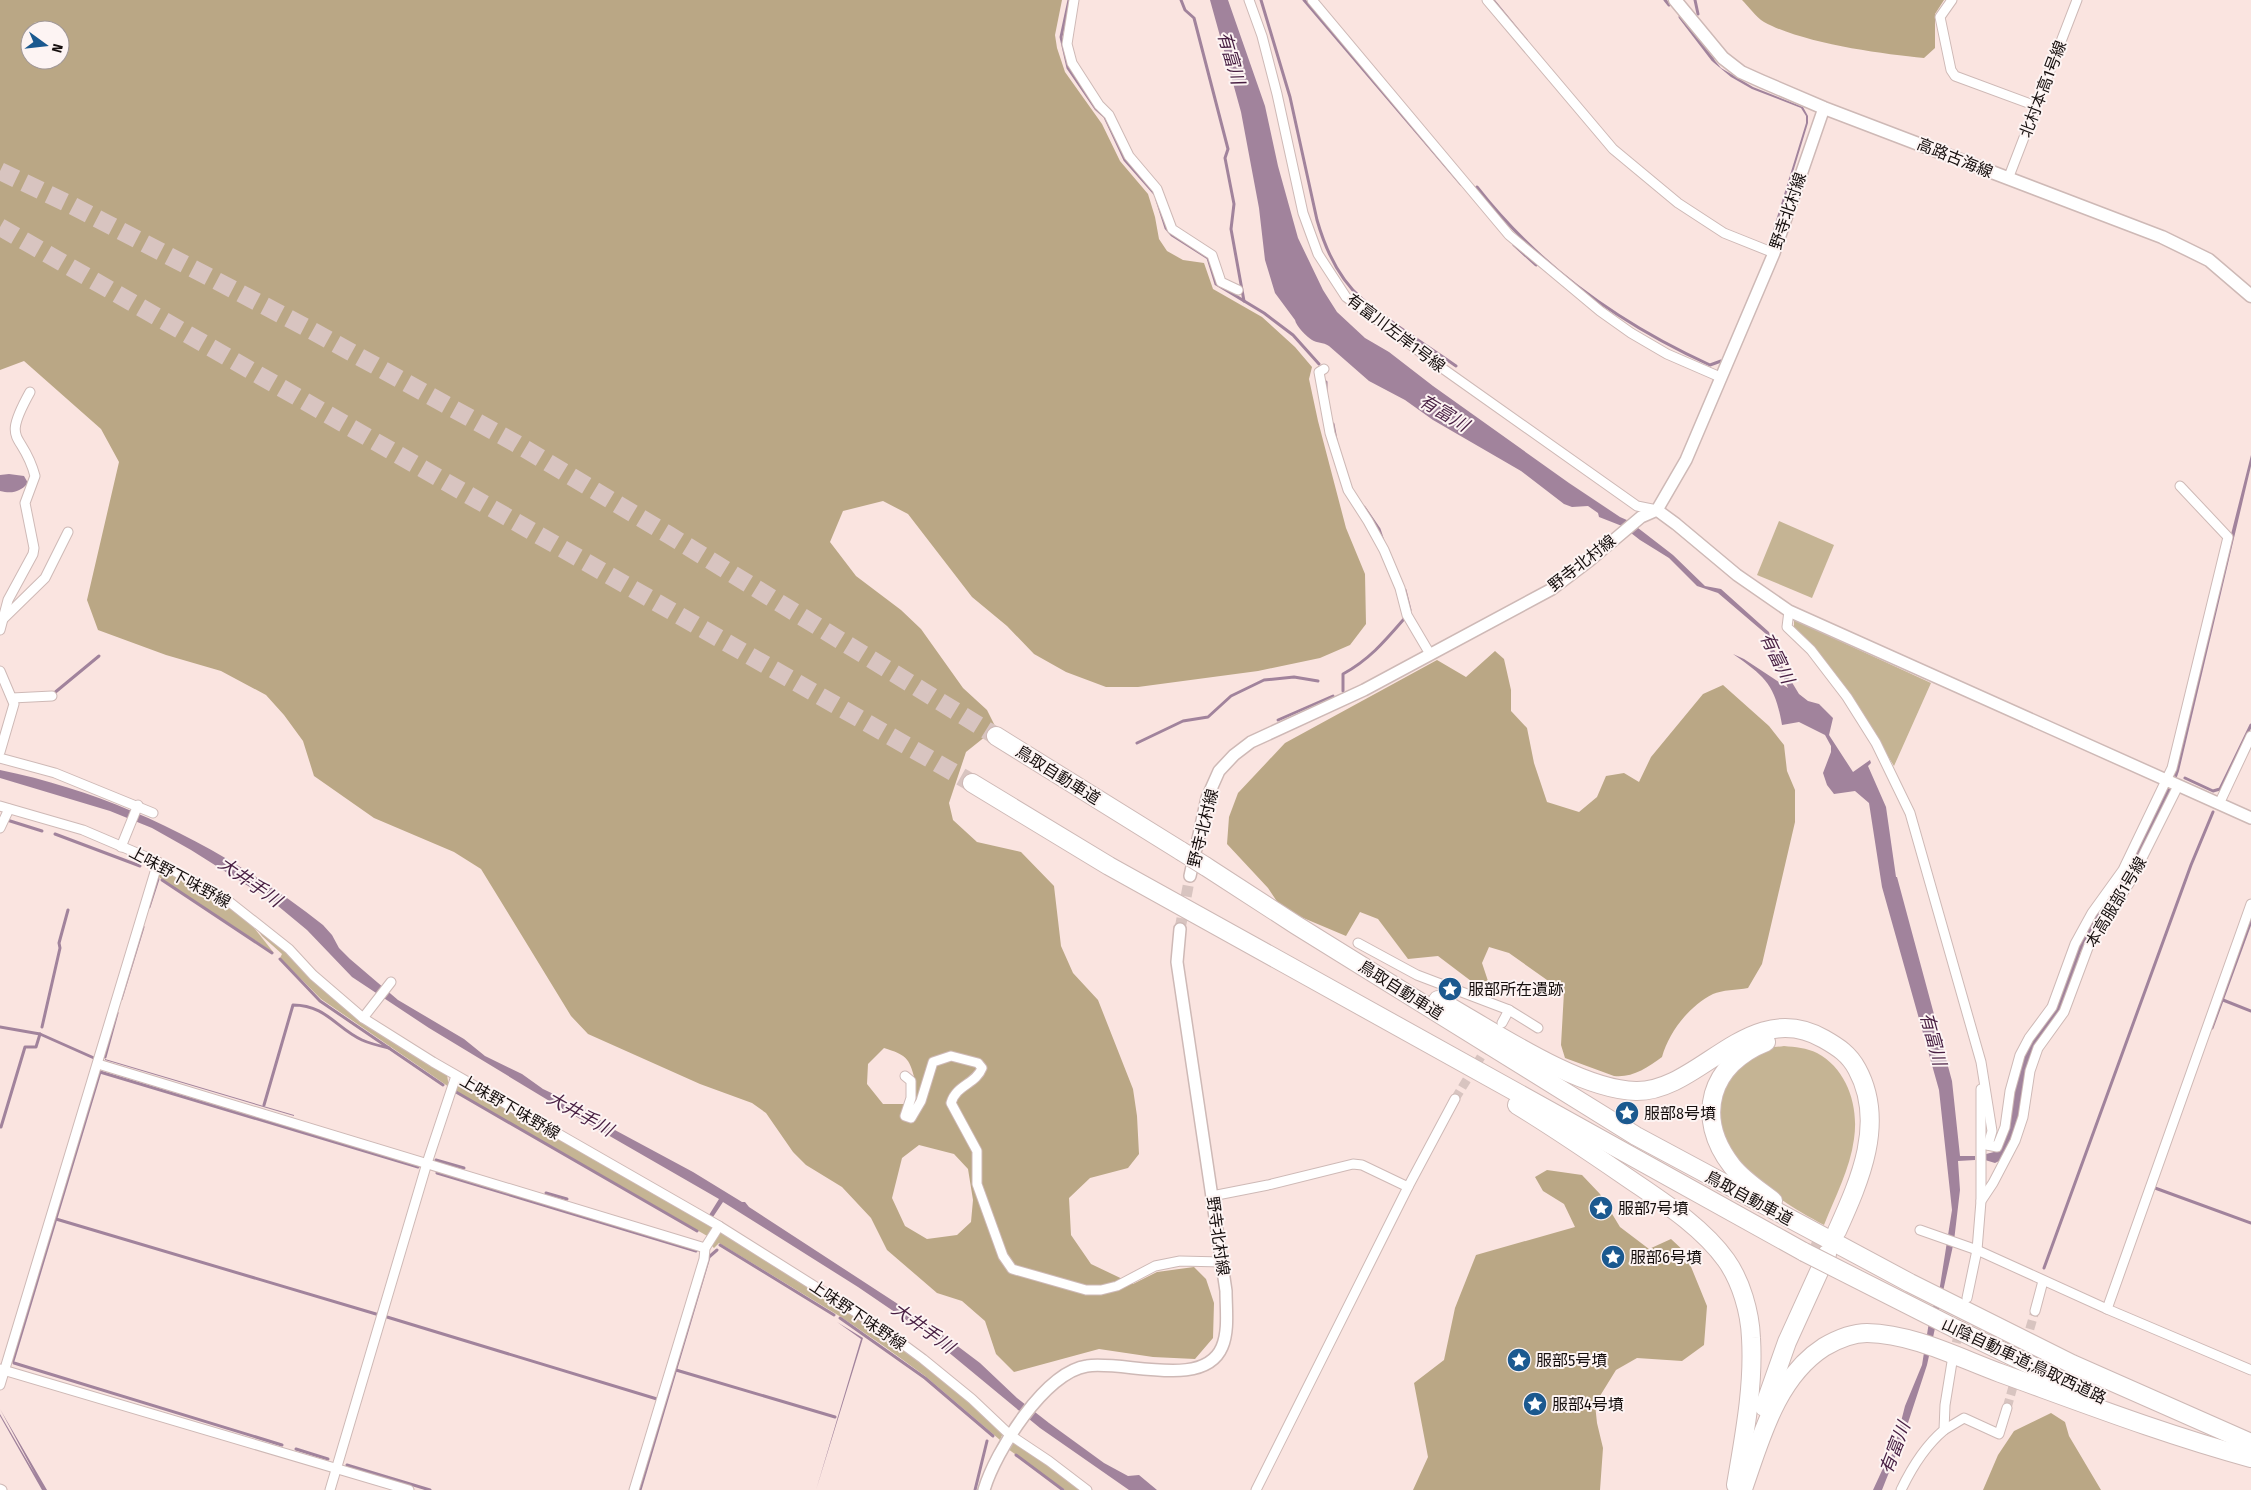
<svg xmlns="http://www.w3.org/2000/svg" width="2251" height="1490" viewBox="0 0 2251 1490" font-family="'Fira Sans Condensed','Noto Sans JP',sans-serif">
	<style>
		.green { fill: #c5b494 }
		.forest { fill: #baa785; fill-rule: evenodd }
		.water { fill: #a1839c }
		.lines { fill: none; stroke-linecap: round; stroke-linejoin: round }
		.stream { stroke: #a1839c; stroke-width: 3 }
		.minor-tunnel { stroke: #d8c4c0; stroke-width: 9; stroke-dasharray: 9 4.5; stroke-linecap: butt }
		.tertiary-tunnel { stroke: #d8c4c0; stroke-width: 11; stroke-dasharray: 11 5.5; stroke-linecap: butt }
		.motorway-tunnel { stroke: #d8c4c0; stroke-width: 18; stroke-dasharray: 18 9; stroke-linecap: butt }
		.minor-casing { stroke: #ceb9b6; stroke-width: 11 }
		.tertiary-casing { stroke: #ceb9b6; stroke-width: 14 }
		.secondary-casing { stroke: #ceb9b6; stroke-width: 15 }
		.motorway-casing { stroke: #ceb9b6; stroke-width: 20 }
		.minor { stroke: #fff; stroke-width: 9 }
		.tertiary { stroke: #fff; stroke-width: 11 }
		.secondary { stroke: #fff; stroke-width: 12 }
		.motorway { stroke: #fff; stroke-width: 18 }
		.motorway-bridge-casing { stroke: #ceb9b6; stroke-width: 20; stroke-linecap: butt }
		.motorway-bridge { stroke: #fff; stroke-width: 18 }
		.labels { text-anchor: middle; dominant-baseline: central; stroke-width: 4; stroke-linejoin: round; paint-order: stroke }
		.street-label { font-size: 16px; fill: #160f0e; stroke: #fdf4f3 }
		.poi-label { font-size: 16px; fill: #160f0e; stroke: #fdf4f3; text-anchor: start }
		.water-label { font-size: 18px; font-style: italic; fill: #471e42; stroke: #fdf4f3 }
	</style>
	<rect width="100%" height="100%" fill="#fae4e0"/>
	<g class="green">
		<path d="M1779,521L1834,545L1812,598L1757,575Z"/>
		<path d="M1794,620L1931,683L1894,766L1845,688L1794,628Z"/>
		<path d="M165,869L232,907L255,929L274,953L157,876L159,870Z"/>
		<path d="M255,926L287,952L331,996L351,1012L447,1075L449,1087L321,999L280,958L282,954L262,936Z"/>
		<path d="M1784,1046C1795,1047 1807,1048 1817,1053C1847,1069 1859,1106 1854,1139C1850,1169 1835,1197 1824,1225C1775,1199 1695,1149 1726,1084C1728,1079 1729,1073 1732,1070C1736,1065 1762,1050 1768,1048C1773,1047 1779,1047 1784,1046Z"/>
		<path d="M460,1082L464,1083L713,1227L709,1237L452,1089L456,1084Z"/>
		<path d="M718,1232L724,1233L898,1345L965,1398L1003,1433L1000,1440L925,1376L885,1347L841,1317L719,1243L714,1248L711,1245Z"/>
		<path d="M1012,1443L1024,1447L1082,1490H1065L1008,1449Z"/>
	</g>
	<g class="forest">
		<path d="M0,0H1062L1055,35L1057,48L1065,72L1102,124L1120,161L1148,194L1155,217L1159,239L1167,251L1183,260L1204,263L1213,289L1262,317L1295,347L1312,367L1309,379L1318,421L1346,528L1365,574L1366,624L1350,645L1320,658L1258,671L1138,687H1106L1066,672L1034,654L1007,626L972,597L908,514L883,501L843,511L830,542L856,576L901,610L921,629L963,688L987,710L996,728L966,752L949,803L953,820L977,842L1021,852L1054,886L1061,946L1073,973L1098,1000L1133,1089L1137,1116L1139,1154L1128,1168L1090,1178L1069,1198L1071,1235L1091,1264L1133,1284L1157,1272L1194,1267L1206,1279L1214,1303L1213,1338L1195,1359L1153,1357L1099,1349L1014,1372L996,1354L985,1321L962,1301L937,1293L887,1250L871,1218L842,1187L806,1165L793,1152L766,1113L752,1103L700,1084L588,1034L571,1016L481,869L454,852L374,818L314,776L303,741L284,715L266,695L221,671L166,655L98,630L87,600L119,462L101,429L24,361L0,370ZM30,30H60V60H30ZM884,1048C906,1055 909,1057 915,1080L904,1104H883L867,1084L868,1064ZM919,1145L954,1154L968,1169L973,1200L971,1222L957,1235L927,1239L905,1226L892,1198L902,1158Z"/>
		<path d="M1742,0H1944L1935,14V48L1924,58C1880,54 1802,43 1764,22C1756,17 1749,7 1742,0Z"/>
		<path d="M1495,651L1504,659L1511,690V711L1527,728L1534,763L1547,802L1579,812L1597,797L1606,776L1624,773L1639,782L1651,757L1703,694L1723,685L1769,726L1784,745L1787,771L1795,790V822L1762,964L1748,988C1737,990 1722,990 1713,994C1688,1007 1669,1032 1662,1057C1647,1068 1632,1078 1614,1076L1565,1058L1561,1045L1564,992L1509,953L1489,947L1482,963L1488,981L1475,984L1438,956L1408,959L1378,919L1360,912L1346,936L1282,909L1268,888L1227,844L1229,817L1238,793L1285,743L1437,660L1466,677Z"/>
		<path d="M1547,1170L1582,1175L1600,1194L1620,1227L1649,1249L1671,1239L1685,1252L1707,1306L1704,1345L1682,1361L1637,1358L1616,1370L1595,1404L1597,1423L1603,1448L1600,1490H1413L1428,1457L1414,1383L1444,1360L1455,1308L1476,1255L1575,1227L1564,1204L1543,1191L1535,1177Z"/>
		<path d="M2051,1413L2065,1422L2069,1436L2101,1490H1983L1998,1455L2014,1431Z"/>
	</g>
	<g class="water">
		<path d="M1210,0H1228L1265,106L1278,166L1298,238L1323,290L1337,312L1365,338L1389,352L1433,386L1569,483L1620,517L1629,521L1673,555L1705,586L1721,589L1769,632L1773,647L1779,661L1799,694L1808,701L1819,704L1833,718L1829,735L1853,772L1870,760L1871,763L1868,766L1886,807L1896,877H1897L1952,1081L1960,1156H1975V1160L1958,1161L1960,1190L1954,1241L1927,1365L1905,1432L1882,1490H1873L1885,1464L1893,1453L1905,1406L1922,1365L1930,1316L1940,1286L1952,1210L1939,1090L1882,887L1869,803L1855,791L1834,794L1827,785L1823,773L1831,752V746L1825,735L1799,722L1782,725C1775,685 1766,677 1733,654L1744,659L1788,688C1783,675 1764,645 1766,634L1718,593L1697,586L1669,558L1640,540L1622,526L1599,517L1598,513L1588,506L1572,507L1564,504L1521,471L1433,420L1405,400L1369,381L1329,346C1323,342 1317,343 1312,340C1307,337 1296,326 1295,320L1275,293L1265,260L1259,208L1241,112Z"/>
		<path d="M1712,57L1721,68L1753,87L1803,107L1808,116V123L1772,241L1770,240L1806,123V116L1801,108L1752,89L1731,77L1713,62Z"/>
		<path d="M2251,455V466L2179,771L2171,794L2122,888L2081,951L2063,1008L2043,1034L2015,1133L2001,1160L1995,1163L1985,1160L1986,1154L1998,1151L2013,1098L2019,1064L2077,946L2167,788Z"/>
		<path d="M9,474L24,476L28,483C20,492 12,494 0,491V475Z"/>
		<path d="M0,770C118,794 228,850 323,925L332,935L339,948L350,959L398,1000L464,1039L485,1056L522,1074L543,1089L585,1109L613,1129L693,1172L742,1202H745L749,1207L927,1323L980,1363L1017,1398L1049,1423L1104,1463L1128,1476L1139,1475L1157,1490H1129L1040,1428L924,1332L858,1287L723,1202L713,1217L709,1215L719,1199L561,1108L429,1028L352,977L307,930L272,901L191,850L152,828L110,811L0,778Z"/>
		<path d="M105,1059L294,1115V1116L105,1060Z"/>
		<path d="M837,1322L863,1338L816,1490L861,1339Z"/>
		<path d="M0,1409L47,1490H42L0,1416V1414L36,1476Z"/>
	</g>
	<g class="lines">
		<g class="stream">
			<path d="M1069,0L1061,37L1068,68L1096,109L1105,117L1125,160L1155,194"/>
			<path d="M1181,0L1185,10L1194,18L1228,149L1225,158L1234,204L1231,229L1244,301"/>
			<path d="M1261,0L1290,97L1317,220C1325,248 1339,279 1362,299C1391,324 1425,344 1456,366"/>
			<path d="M1304,0L1461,184"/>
			<path d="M1493,0L1526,40"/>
			<path d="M1665,0L1669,5"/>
			<path d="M1695,0L1698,14"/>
			<path d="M1680,17L1713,60"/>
			<path d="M1477,187C1538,265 1620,324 1710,365L1721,361"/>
			<path d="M1157,200L1166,228L1172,235L1208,258L1216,284L1264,313L1293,335L1319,364"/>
			<path d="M1514,245L1536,265"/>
			<path d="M1326,382V391"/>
			<path d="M1333,424L1336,440"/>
			<path d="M1364,507L1379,529L1383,541"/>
			<path d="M1405,590L1410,610"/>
			<path d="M1343,691V674C1369,660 1385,641 1404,619"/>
			<path d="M53,694L99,656"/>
			<path d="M1278,720L1333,696"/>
			<path d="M1137,743L1183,721L1208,717L1231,696L1264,680L1294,677L1318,681"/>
			<path d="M2185,778L2213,791L2220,789L2251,725"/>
			<path d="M7,820L42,831"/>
			<path d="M55,834L140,866"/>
			<path d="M162,880L272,953"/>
			<path d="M149,907L158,879"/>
			<path d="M280,959L320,1001L443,1085"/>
			<path d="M121,999L143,927"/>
			<path d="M2223,1000L2251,1011"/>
			<path d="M0,1027L40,1034L94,1058"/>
			<path d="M42,1027L60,948L59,943L68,910"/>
			<path d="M2212,1028L2251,921"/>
			<path d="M105,1057L117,1013"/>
			<path d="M456,1092L697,1231"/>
			<path d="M264,1105L293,1005C326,1005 336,1028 362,1040C371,1044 380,1046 389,1048"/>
			<path d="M1,1127L25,1047H36L40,1034"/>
			<path d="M436,1160L464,1168"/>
			<path d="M437,1173L696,1251"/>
			<path d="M2155,1188L2251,1223"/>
			<path d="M546,1193L567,1199"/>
			<path d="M56,1219L376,1314"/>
			<path d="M720,1245L834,1315"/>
			<path d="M2044,1268L2191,865L2213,812"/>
			<path d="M387,1317L657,1399"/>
			<path d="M840,1318L925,1378L993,1436"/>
			<path d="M13,1361L100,1072L418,1167"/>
			<path d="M14,1363L282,1445"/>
			<path d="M676,1370L835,1417"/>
			<path d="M296,1449L328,1459"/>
			<path d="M1016,1455L1063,1490"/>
			<path d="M347,1465L430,1490"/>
			<path d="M640,1490L709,1257L717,1250"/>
			<path d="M975,1490L987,1441"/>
		</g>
		<g class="minor-tunnel">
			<path d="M1455,1099L1490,1042"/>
			<path d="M2026,1342L2035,1311"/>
			<path d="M1953,1356L1965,1308"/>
			<path d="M2007,1408L2016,1376"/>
		</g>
		<path class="tertiary-tunnel" d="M1180,929L1190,876"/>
		<g class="motorway-tunnel">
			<path d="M0,171L73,206L309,329L517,444L669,535L996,736"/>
			<path d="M0,227L972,783"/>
			<path d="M1818,1250L1829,1226"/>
		</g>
		<g class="minor-casing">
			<g id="minor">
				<path d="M1074,0L1067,44L1072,63L1099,105L1109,115L1129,156L1157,189L1172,229L1212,255L1221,282L1238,290"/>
				<path d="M1249,0L1262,36L1277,94L1303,213L1318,254L1346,297L1442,368L1637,506L1657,510"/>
				<path d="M1312,0L1509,235L1600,311L1631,333L1667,354L1720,377"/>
				<path d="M1487,0L1613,149L1678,203L1724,233L1774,253"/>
				<path d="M1952,0L1940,17L1951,70L1955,76L2036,106"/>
				<path d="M2008,179L2077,0"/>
				<path d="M1324,369L1319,372L1330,433L1348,490L1368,521L1384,550L1400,588L1407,615L1430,654"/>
				<path d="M1789,611L1787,627L1811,650L1847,697L1876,743L1910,813L1981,1062L1992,1131L1988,1145"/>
				<path d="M3,619L45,578L68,532"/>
				<path d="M0,630L8,600L33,554L34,548L25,503L35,476C23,430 0,446 30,392"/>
				<path d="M0,671L14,704L0,752"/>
				<path d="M12,698L52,696"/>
				<path d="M0,758L55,773L153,813"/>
				<path d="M2219,804L2251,736"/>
				<path d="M0,806L83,830L158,862L227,900L289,949L313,975L363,1018L433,1062L719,1226L881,1328L923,1359L972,1399L1010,1435L1049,1461L1087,1490"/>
				<path d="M0,828L9,809"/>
				<path d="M121,847L138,805"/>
				<path d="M2251,904L2107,1309L2251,1370"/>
				<path d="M1358,943L1417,975L1509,1010L1538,1028"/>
				<path d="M363,1018L391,982"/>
				<path d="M1502,1023L1509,1010"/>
				<path d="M98,1064L705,1248"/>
				<path d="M905,1076L911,1081V1098L905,1116L911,1118L921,1101L933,1062L951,1056L978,1063L982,1068C976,1084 956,1085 951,1103L977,1151V1184L1003,1256L1012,1269L1086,1290H1101L1117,1286L1155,1266L1180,1261L1222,1262"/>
				<path d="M1982,1144L1997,1147L2005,1127L2010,1091L2020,1055L2029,1038L2052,1007L2075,944L2092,913L2123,870L2172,768L2228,537L2180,486"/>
				<path d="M1408,1187L1455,1099"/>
				<path d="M1212,1196L1268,1185L1353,1164L1362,1165L1408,1187L1256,1490"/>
				<path d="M1981,1201V1089"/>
				<path d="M1920,1230L1977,1250L2107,1309"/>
				<path d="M1967,1298L1977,1250L1981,1201L1993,1183L2015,1141L2023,1117L2030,1071L2038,1048L2064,1012L2089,945L2130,882L2178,786"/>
				<path d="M2035,1311L2043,1281"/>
				<path d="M0,1369L409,1490"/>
				<path d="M0,1385L158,862"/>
				<path d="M1944,1430L1964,1418L1999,1434L2007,1408"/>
				<path d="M0,1489L2,1490"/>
				<path d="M330,1490L427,1163L456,1076"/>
				<path d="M634,1490L704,1259L705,1248L719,1226"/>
				<path d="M1901,1490C1912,1467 1925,1446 1944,1430L1945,1405L1952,1362"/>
			</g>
		</g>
		<g class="tertiary-casing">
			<g id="tertiary">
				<path d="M1657,510L1676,524L1737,575L1789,611L2251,818"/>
				<path d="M1190,876L1207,798L1219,771L1234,755L1251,742L1364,690L1552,589L1589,561L1641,517L1657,510L1686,460L1774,253L1824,108"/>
				<path d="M984,1490C995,1452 1045,1372 1087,1366C1123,1360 1204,1390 1222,1347C1229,1331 1226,1309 1226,1291L1177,962L1180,929"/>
			</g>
		</g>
		<g class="secondary-casing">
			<path id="secondary" d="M1675,0L1723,58L1741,72L1761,81L1824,108L2162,237L2209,260L2251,296"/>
		</g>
		<g class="motorway-casing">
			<g id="motorway">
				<path d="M996,736L1181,851"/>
				<path d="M972,783L1109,866L1804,1252"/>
				<path d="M1205,866L1296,925L1636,1136L1910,1283L2072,1364L2251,1443"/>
				<path d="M1438,1000C1490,1029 1578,1090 1636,1091C1700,1092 1750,996 1824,1039C1838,1047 1849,1054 1857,1069C1886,1122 1860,1180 1837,1231"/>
				<path d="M1766,1042C1710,1064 1694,1117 1732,1166C1743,1180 1759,1190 1773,1201"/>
				<path d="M1517,1105C1553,1127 1587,1150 1622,1174C1658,1199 1700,1224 1726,1260C1741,1281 1750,1312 1751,1338C1754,1387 1744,1437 1736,1485"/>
				<path d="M1956,1329L2082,1390"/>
				<path d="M1764,1407L1787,1342L1827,1254"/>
				<path d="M1743,1489C1761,1438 1776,1378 1824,1347C1836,1340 1852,1333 1867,1333C1913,1334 1957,1357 2000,1373C2083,1403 2166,1435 2251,1458"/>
			</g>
		</g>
		<use href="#minor" class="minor"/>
		<use href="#tertiary" class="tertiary"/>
		<use href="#secondary" class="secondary"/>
		<use href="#motorway" class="motorway"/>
		<g class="motorway-bridge-casing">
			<g id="motorway-bridge">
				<path d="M1181,851L1205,866"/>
				<path d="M1804,1252L1956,1329"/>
			</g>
		</g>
		<use href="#motorway-bridge" class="motorway-bridge"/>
	</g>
	<defs>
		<g id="sight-disc" transform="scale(1.25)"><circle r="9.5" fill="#1b598f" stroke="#fdf4f3"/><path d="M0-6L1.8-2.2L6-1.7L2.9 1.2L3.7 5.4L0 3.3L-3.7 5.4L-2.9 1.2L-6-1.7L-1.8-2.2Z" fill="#fff"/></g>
	</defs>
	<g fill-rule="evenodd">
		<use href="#sight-disc" x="1450" y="989"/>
		<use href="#sight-disc" x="1627" y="1113"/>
		<use href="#sight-disc" x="1601" y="1208"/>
		<use href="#sight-disc" x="1613" y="1257"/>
		<use href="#sight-disc" x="1519" y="1360"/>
		<use href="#sight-disc" x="1535" y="1404"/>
	</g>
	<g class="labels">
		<g class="street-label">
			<text transform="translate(2043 89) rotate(-69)">北村本高1号線</text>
			<text transform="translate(1955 158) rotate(22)">高路古海線</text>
			<text transform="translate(1788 211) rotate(-71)">野寺北村線</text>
			<text transform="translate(1396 333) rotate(37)">有富川左岸1号線</text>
			<text transform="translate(1582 563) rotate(-38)">野寺北村線</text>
			<text transform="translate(1058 775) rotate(32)">鳥取自動車道</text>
			<text transform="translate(1203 828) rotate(-76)">野寺北村線</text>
			<text transform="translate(180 877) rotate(28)">上味野下味野線</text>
			<text transform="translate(2116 902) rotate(-59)">本高服部1号線</text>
			<text transform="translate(1401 990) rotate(32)">鳥取自動車道</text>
			<text transform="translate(510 1107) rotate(30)">上味野下味野線</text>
			<text transform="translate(1749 1198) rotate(28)">鳥取自動車道</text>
			<text transform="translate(1218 1236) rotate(82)">野寺北村線</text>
			<text transform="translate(858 1315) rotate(34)">上味野下味野線</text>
			<text transform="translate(2024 1361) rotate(25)">山陰自動車道;鳥取西道路</text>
		</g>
		<g class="poi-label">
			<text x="1468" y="989">服部所在遺跡</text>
			<text x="1644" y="1113">服部8号墳</text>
			<text x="1618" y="1208">服部7号墳</text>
			<text x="1630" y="1257">服部6号墳</text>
			<text x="1536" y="1360">服部5号墳</text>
			<text x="1552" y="1404">服部4号墳</text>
		</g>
		<g class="water-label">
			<text transform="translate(1231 58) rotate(74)">有富川</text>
			<text transform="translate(1444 413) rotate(31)">有富川</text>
			<text transform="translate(1777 658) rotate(64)">有富川</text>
			<text transform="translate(250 882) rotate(35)">大井手川</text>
			<text transform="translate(1933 1039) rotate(75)">有富川</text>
			<text transform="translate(580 1114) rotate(29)">大井手川</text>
			<text transform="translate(923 1328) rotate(36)">大井手川</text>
			<text transform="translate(1895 1448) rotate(-69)">有富川</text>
		</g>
	</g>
	<g transform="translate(45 45) rotate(105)"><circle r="24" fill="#fdf4f3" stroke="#a19897"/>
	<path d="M0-4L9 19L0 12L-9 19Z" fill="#1b598f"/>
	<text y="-8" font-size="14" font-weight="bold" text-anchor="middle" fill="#160f0e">N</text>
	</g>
</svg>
